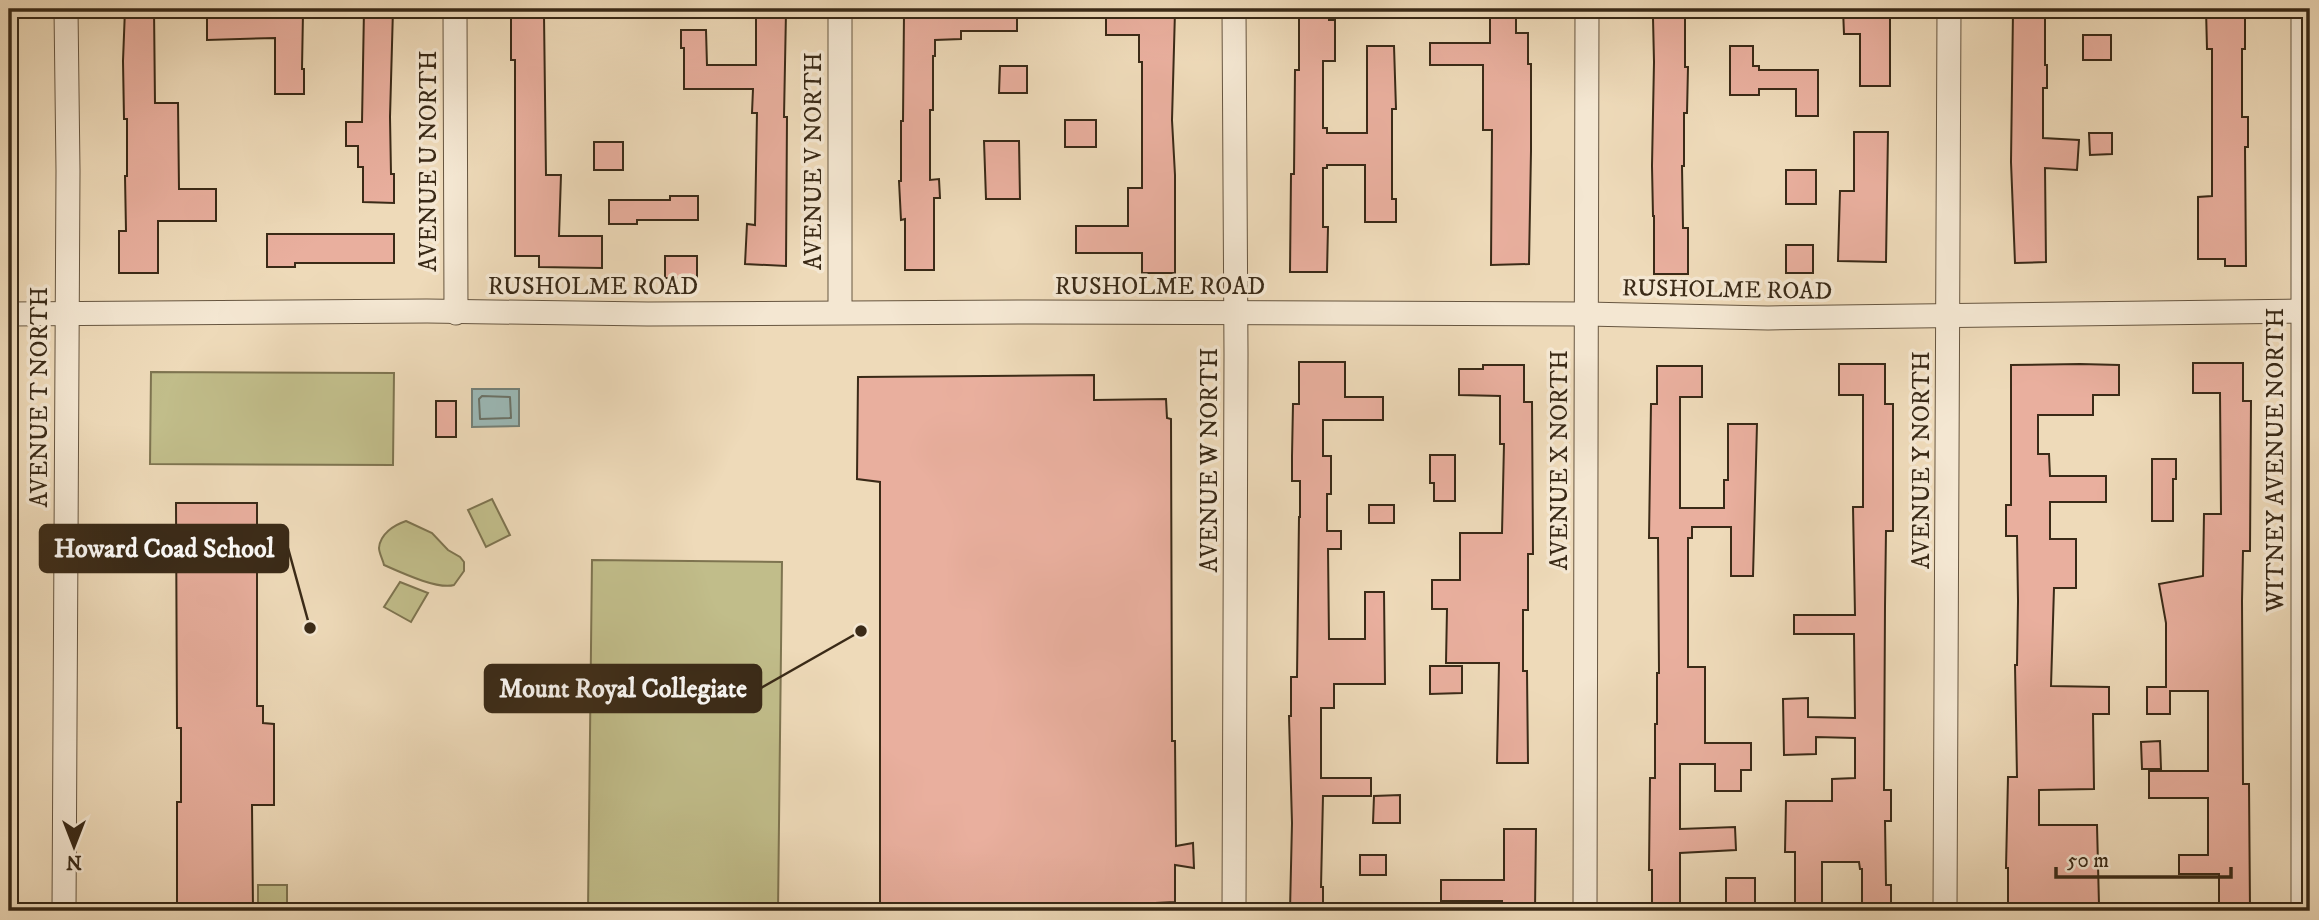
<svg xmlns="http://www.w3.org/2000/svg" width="2319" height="920" viewBox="0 0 2319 920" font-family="'IM FELL DW Pica',serif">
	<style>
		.green { fill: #c1bd8a; stroke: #7e7450; stroke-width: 2 }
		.water { fill: #9bb9b7; stroke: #748077; stroke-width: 2 }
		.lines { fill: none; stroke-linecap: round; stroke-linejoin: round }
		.shore { stroke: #6a7267; stroke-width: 2 }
		.building { fill: #e9af9e; stroke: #3a2a17; stroke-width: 2 }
		.minor-casing { stroke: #675640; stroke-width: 25 }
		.minor { stroke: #f4e7d2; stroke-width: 23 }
		.labels { text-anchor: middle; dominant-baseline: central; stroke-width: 7; stroke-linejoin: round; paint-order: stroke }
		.street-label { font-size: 24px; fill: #3a2a17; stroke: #f4e7d2 }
		.leader { fill: none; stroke: #3a2a17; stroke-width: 2.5 }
		.callout-dot { fill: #3a2a17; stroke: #f4e7d2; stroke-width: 2.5 }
		.callout { fill: #3a2a17; stroke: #3a2a17; stroke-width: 2.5 }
		.callout-label { font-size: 26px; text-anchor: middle; font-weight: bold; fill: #fff }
	</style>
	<rect width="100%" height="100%" fill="#eedab9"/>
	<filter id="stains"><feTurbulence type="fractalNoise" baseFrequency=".00286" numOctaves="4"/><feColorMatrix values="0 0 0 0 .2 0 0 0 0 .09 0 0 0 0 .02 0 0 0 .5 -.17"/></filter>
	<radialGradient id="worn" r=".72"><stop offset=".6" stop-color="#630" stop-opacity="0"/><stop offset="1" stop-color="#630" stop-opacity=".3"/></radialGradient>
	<g class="green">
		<path d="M151,372L394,373L393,465L150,464Z"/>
		<path d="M492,499L510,535L486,547L468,510Z"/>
		<path d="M406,521L432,533L448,550L460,557L464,562V571L454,585C438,590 400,572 384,565C383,560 379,553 379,548C380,534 394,525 406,521Z"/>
		<path d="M592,560L782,562L778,911H588Z"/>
		<path d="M400,582L428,593L411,622L384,607Z"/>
		<rect x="258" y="885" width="29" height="26"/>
	</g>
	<path class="water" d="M472,389H519V426L472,427Z"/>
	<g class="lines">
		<path class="shore" d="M482,396L510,397L511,418L480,419L479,399Z"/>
	</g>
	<g class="building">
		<path d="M125,9H154L155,103H178L179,189H216V221H158V273H119V231H126L125,176H127V119H124L123,61Z"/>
		<path d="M364,9H393L390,117L391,174H394V203L363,202V167H358V146H346V122H362Z"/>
		<path d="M1299,9H1329V20H1335V61H1323V128H1327V133H1367V46H1394L1396,109H1392V199H1396V222H1365V165H1327V168H1323V227H1328L1327,272H1290L1291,174H1294L1295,70H1299Z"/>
		<path d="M1843,9H1890V86H1860V34H1844Z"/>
		<path d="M2206,9H2232V18H2245V49H2242V117H2248V147H2245L2246,266H2225V259H2198V197L2212,196V49H2207Z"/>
		<path d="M988,11H1017V31H961V39L935,40V56H933V110H930V180L939,179L940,198H934V270H905V219L901,220L899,181H901V121H903L904,14H988Z"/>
		<path d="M1106,11H1175L1172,120L1175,175V273H1142V253H1076V226H1128V188H1142V62H1139V35H1106Z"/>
		<path d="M2013,11H2045V65H2047V88H2043V138L2079,140L2077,170L2045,168L2046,262L2015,263L2011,162Z"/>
		<path d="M207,12L303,13L302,69H304V94H275V38L207,40Z"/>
		<path d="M756,12H786L784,117H787L786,266L745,264L747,224L755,225L757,113H752L753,89H684V48H681V30H706L707,65H756Z"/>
		<path d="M511,15H544L546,175H561L559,236H602V268L539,267V256H515V60H511Z"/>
		<path d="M1490,15H1516V33H1528V64H1531V151L1529,264L1491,265L1492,130H1483V65H1430V43H1490Z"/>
		<path d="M1653,18H1685V67H1688L1687,113H1684V166H1682L1683,228H1688V274H1654V216H1653L1652,166L1654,62Z"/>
		<rect x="2083" y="35" width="28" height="25"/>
		<path d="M1730,46H1753V66H1759V70H1818V116H1796V89H1759V95H1730Z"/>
		<path d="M1000,66H1027V93H999Z"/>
		<rect x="1065" y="120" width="31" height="27"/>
		<path d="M1854,132H1888L1886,262L1838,261L1840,191H1854Z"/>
		<path d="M2089,133H2112V154L2090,155Z"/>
		<path d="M984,141H1019L1020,199H986Z"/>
		<rect x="594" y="142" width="29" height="28"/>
		<rect x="1786" y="170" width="30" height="34"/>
		<path d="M670,196H698V220H637V224H609V200H670Z"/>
		<path d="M267,234H394V263H295V267H267Z"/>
		<rect x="1786" y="245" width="27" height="28"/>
		<rect x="665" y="256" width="32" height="22"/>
		<path d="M1299,362H1345V397H1383V420H1323V456H1331V494H1327V531H1341V549H1328L1329,639H1365V592H1384L1385,684H1334V708H1321V778H1371V796H1323L1321,887H1323V911H1290L1292,823L1289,716H1291V677H1297L1299,517H1300V481H1292V456L1293,404H1299Z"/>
		<path d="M2193,363H2243V401H2251L2250,551H2243L2242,601L2243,784H2249L2250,911H2219V874H2179V855H2208V798H2149V771H2208V691H2170V714H2147V687H2166V623L2159,584L2203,576L2204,514H2221L2220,393H2193Z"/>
		<path d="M1839,364H1885V404H1893V531H1886L1885,606L1884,790H1891V821H1885L1886,885H1891V911H1862V869H1860L1859,862H1822V911H1795V852H1785L1786,801H1832V779L1855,778V738L1816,737V754L1784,755L1783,699L1808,698V717L1855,718L1854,634H1794V615H1855L1853,507H1863V395H1839Z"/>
		<path d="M2080,364L2119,365V395H2093V415H2038V454H2049L2050,476H2106V502H2050V539H2076V588H2054L2051,686L2109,687V714H2093L2094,789L2039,790V825H2097L2099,905H2049V911H2008V868H2006L2008,777H2017L2015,665H2017L2018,601L2017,536H2006V505H2011V365Z"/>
		<path d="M1483,365H1524V402H1532L1533,554H1528V610H1523V671H1527L1528,763H1497L1499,663H1446L1447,609H1432V580H1460V533H1502L1504,444H1500V396L1459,395V369H1483Z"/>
		<path d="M1657,366H1702V397H1680V508H1724V480H1728V424H1757L1753,576H1731V527H1692V538H1688V667H1705V743H1751V770H1741V791H1715V764H1680V829L1735,827L1736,850L1680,853V911H1652V870H1649L1650,778H1655V724H1657V673H1659L1658,538H1649L1651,404H1657Z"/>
		<path d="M1094,375V400L1166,399L1167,418L1171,419L1172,741H1175L1176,846L1193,843L1194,868L1175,865V902L1156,903V911H880V482L857,479L858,377Z"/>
		<rect x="436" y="401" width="20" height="36"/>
		<path d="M1430,455H1455V501H1434V483H1430Z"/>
		<path d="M2152,459H2176V479H2173V521H2152Z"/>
		<path d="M176,503H257V706H263V723L274,724V805H252L253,911H177V802H181V728H177Z"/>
		<rect x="1369" y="505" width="25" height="18"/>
		<path d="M1430,666H1462V693L1430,694Z"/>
		<path d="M2160,741L2161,769H2142L2141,742Z"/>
		<path d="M1400,795V823H1373L1374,796Z"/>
		<path d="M1504,829H1536L1535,911H1502V901H1441V880H1504Z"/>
		<rect x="1360" y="855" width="26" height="20"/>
		<rect x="1726" y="878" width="29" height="29"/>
	</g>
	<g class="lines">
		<g class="minor-casing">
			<g id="minor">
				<path d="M455,9L456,313"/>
				<path d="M840,9V312"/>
				<path d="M9,314L427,311L648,314L1035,312L1586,314L1768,318L2310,311"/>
				<path d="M64,911L68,171L66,9"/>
				<path d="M1234,911L1236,354L1234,9"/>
				<path d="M1585,911L1587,9"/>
				<path d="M1945,911L1949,9"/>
				<path d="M2303,911V9"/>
			</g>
		</g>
		<use href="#minor" class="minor"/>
	</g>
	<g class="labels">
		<g class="street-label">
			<text transform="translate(429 161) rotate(-90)">AVENUE U NORTH</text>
			<text transform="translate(814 161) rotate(-90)">AVENUE V NORTH</text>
			<text x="593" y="287">RUSHOLME ROAD</text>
			<text x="1160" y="287">RUSHOLME ROAD</text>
			<text transform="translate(1727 290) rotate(1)">RUSHOLME ROAD</text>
			<text transform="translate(40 397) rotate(-90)">AVENUE T NORTH</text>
			<text transform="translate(1210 460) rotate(-90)">AVENUE W NORTH</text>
			<text transform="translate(1560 460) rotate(-90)">AVENUE X NORTH</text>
			<text transform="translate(1922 460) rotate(-90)">AVENUE Y NORTH</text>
			<text transform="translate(2276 460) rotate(-90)">WITNEY AVENUE NORTH</text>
		</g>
	</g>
	<path class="leader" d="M310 628L288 548M861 631L761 688"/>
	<g class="callout-dot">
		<circle cx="310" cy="628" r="7"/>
		<circle cx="861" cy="631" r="7"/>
	</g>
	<g class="callout">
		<rect x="40" y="525" width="248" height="47" rx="7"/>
		<rect x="485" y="665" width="276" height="47" rx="7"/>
	</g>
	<g class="callout-label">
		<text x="164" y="557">Howard Coad School</text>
		<text x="623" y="697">Mount Royal Collegiate</text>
	</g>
	<rect width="2319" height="920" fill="none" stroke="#eedab9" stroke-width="35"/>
	<rect x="10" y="10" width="2298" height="899" fill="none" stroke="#3a2a17" stroke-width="3.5"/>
	<rect x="18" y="18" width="2284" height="885" fill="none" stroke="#3a2a17" stroke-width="2"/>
	<g transform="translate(74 846) rotate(180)" stroke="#f4e7d2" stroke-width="5" paint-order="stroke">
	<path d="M0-5L12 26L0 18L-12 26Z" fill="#3a2a17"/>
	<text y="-10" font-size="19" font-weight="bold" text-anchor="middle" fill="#3a2a17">N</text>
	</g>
	<path d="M2056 867v10h175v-10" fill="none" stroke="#3a2a17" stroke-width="3.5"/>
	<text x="2067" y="867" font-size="21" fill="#3a2a17" stroke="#f4e7d2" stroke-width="5" paint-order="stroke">50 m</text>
	<rect width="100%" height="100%" filter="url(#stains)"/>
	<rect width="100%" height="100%" fill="url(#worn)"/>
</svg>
